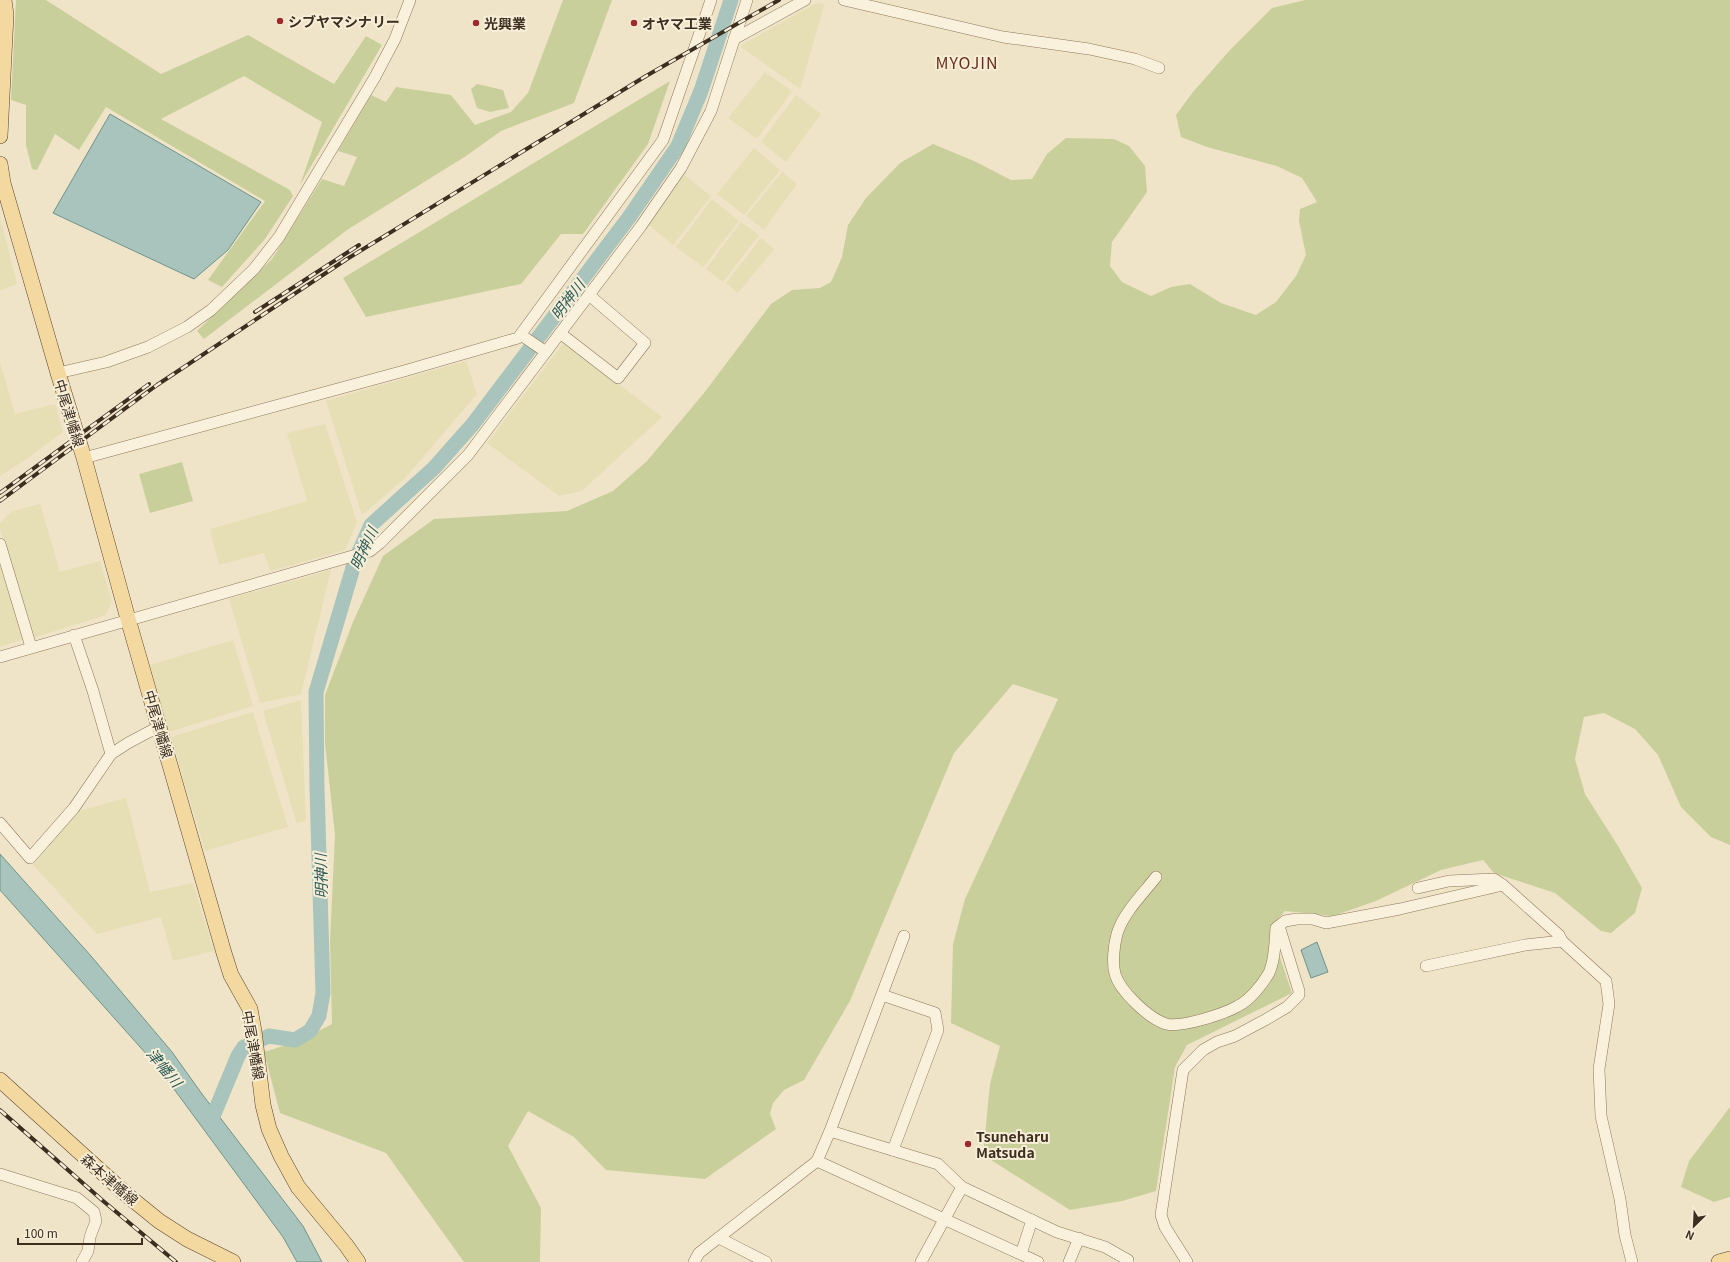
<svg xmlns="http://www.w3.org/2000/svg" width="1730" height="1262" viewBox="0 0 1730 1262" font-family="Georgia,'Noto Sans JP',serif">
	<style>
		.farmland { fill: #e6deb5 }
		.green { fill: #c9cf9b }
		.water { fill: #a9c4bc; stroke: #6f938a }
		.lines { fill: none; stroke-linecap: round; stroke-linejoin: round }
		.river { stroke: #a9c4bc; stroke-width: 15 }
		.minor-casing { stroke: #8d765c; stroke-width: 12 }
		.major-casing { stroke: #5b4430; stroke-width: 16 }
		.minor { stroke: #faf1dc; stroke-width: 11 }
		.major { stroke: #f3d9a0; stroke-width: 15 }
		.rail-casing { stroke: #3d2e20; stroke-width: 4 }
		.rail { stroke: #f7eed8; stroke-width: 2.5; stroke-dasharray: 8; stroke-linecap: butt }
		.poi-dot { fill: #9e2a2b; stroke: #f7eed8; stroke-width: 1.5 }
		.labels { text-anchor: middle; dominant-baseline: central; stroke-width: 4; stroke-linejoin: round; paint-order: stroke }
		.poi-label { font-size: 14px; font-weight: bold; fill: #3d2e20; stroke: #f7eed8; text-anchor: start }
		.street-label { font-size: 14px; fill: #3d2e20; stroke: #f7eed8 }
		.water-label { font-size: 15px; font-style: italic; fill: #2f5d5a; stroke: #f7eed8 }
		.quarter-label { font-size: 16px; letter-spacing: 1px; fill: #6b2e1e; stroke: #f7eed8 }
	</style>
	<rect width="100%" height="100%" fill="#f0e4c8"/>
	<g class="farmland">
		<path d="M820,3L824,5L823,9L800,89L740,46L814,4Z"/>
		<path d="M765,72L792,91L757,139L728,118Z"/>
		<path d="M796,95L821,114L786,162L761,142Z"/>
		<path d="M754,148L780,170L744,215L717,194Z"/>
		<path d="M782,172L797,184L764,230L746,216Z"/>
		<path d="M684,175L711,196L673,245L649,225Z"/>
		<path d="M712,199L739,221L703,267L676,247Z"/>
		<path d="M0,217L17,284L0,291Z"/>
		<path d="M741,222L759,235L723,282L706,269Z"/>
		<path d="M761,238L774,249L738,293L726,283Z"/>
		<path d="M564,342L662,417L582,491L559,496L487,443Z"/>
		<path d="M466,361L477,394L405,478L362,515L326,401Z"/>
		<path d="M0,362L15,414L55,404L63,432L28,458L0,476Z"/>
		<path d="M325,424L357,522L345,550L271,571L264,553L219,565L210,529L307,501L287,433Z"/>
		<path d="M40,504L60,572L100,561L112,601L106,615L33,638L31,637L0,529V523L12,511Z"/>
		<path d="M0,555L25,639L0,647Z"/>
		<path d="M331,570L301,694L260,703L229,599Z"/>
		<path d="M233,640L253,706L169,732L150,665Z"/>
		<path d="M301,700L306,820L297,824L263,711Z"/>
		<path d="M253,712L288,827L205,851L171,737Z"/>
		<path d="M126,798L150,892L193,883L214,951L173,961L161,917L97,934L33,865L78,811Z"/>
	</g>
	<g class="green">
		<path d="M16,0H46L161,74L248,35L334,84L366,36L382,45L300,185L322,122L244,76L161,119L290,190L293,196L265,239L222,287L208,280L265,201L106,107L79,150L55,134L37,170L32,169L26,145V105L11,100Z"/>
		<path d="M563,0H612L574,103L501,131L466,156L347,230L204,339L197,331L272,259L322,179L344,186L357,157L338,151L371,95L386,102L396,87L451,95L475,125L511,112L528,93Z"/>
		<path d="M1305,0H1730V845L1711,837L1681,807L1658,755L1635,729L1604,713L1584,717L1575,759L1585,794L1618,846L1642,888L1635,913L1611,933L1601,931L1555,893L1494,873L1483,860L1441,870L1376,901L1333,916L1285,911L1270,928L1292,993L1187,1045L1175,1067L1156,1191L1122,1201L1070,1210L983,1155L990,1084L1000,1046L951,1023L953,944L965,899L1058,699L1013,684L954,753L850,1001L804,1080L784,1090L773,1103L770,1114L776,1129L705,1179L606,1170L574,1137L528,1111L508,1146L541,1208L540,1262H464L386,1153L280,1113L264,1052L299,1041L332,1024L330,941L335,835L325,743V695L353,622L383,556L434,519L567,511L613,491L647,461L704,393L771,304L792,290L820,288L831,282L842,257L848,225L866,198L900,163L933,144L974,161L1011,180L1032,179L1047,154L1066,138L1114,139L1129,146L1145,166L1147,192L1112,242L1110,266L1122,282L1151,296L1171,287L1190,284L1221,303L1256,315L1276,302L1296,276L1306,255L1299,221L1300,209L1317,202L1302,178L1277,166L1207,147L1181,137L1176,115L1193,92L1230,50L1272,8Z"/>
		<path d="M670,81L648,144L583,234H561L521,284L366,317L343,278Z"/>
		<path d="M477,84L503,90L509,108L490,112L477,108L471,89Z"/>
		<path d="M182,462L193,501L150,513L139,474Z"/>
		<path d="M1730,1107V1197L1714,1202L1681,1187L1689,1161Z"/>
	</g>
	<g class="water">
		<path d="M110,114L261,202L228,250L194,279L53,213Z"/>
		<path d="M0,854L91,956L172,1052L202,1094L303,1226L322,1262H297L283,1237L157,1066L0,890Z"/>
		<path d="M1317,942L1328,972L1311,978L1301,950Z"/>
	</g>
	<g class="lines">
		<path class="river" d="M211,1121L238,1056L244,1047L269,1036L295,1040L310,1031L319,1016L323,993L317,789L316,692L355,561L371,525L434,468L473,424L630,216L678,146L701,91L731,0"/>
		<g class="minor-casing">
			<g id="minor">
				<path d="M844,0L1003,37L1089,49L1135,59L1159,68"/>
				<path d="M734,39L805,0"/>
				<path d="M560,333L618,378L645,343L589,295"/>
				<path d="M521,335L546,352"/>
				<path d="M58,373L106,362L148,347L187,327L211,310L254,269L279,237L375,77L395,39L410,0"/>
				<path d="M84,458L404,371L518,338L663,140L711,0"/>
				<path d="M0,544L31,647"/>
				<path d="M74,635L93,691L111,754"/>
				<path d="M0,657L370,551L380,543L468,455L641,226L681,168L711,111L747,0"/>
				<path d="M0,823L30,858L74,808L111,754L128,743L160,726"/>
				<path d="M1156,877C1143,894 1123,913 1117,934C1114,945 1112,963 1115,974C1120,991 1148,1018 1166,1024C1181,1028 1224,1014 1238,1006C1250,1000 1262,985 1269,973C1275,960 1275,942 1276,928L1285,921L1297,919H1313L1326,923L1400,909L1503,885L1559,935L1562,941L1606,981L1609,1004L1599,1069L1601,1116L1620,1199L1625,1235L1632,1262"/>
				<path d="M1418,888L1449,881L1494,879L1503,885"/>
				<path d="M1426,966L1525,945L1562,941"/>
				<path d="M882,995L935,1013L938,1030L893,1150"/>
				<path d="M830,1131L938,1164L962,1187L1057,1232L1105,1247L1128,1260V1262"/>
				<path d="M817,1161L830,1131L904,936"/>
				<path d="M0,1174L77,1198L94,1212L96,1221L90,1237L88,1251L82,1262"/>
				<path d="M719,1238L766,1262"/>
				<path d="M1021,1254L1032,1220"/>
				<path d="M694,1262L699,1253L817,1161L1038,1262"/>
				<path d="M921,1262L962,1187"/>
				<path d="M1069,1262L1079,1238"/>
				<path d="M1187,1262L1165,1227L1161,1215L1183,1070L1203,1050L1217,1042L1235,1036L1265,1020L1287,1007L1299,995V991L1279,926"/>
			</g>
		</g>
		<g class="major-casing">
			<g id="major">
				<path d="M0,136L6,15L4,0"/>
				<path d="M0,164L3,183L58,373L84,458L128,619L224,953L231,975L250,1009L254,1031L263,1105L269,1129L281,1156L298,1187L346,1245L358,1262"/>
				<path d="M0,1080L127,1195L159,1221L187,1239L233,1262"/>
				<path d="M1719,1262L1730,1259"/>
			</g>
		</g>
		<use href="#minor" class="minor"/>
		<use href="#major" class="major"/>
		<g class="rail-casing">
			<g id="rail">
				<path d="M255,312L359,245"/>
				<path d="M0,493L149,384"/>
				<path d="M0,501L157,385L347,259L646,76L779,0"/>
				<path d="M0,1110L102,1200L176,1262"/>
			</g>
		</g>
		<use href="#rail" class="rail"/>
	</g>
	<g class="poi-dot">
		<circle cx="280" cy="21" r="4"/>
		<circle cx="476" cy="23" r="4"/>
		<circle cx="634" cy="23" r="4"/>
		<circle cx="968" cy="1144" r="4"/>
	</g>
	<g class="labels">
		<g class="poi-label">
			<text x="288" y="21">シブヤマシナリー</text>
			<text x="484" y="23">光興業</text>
			<text x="642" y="23">オヤマ工業</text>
			<text x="976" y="1136">Tsuneharu<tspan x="976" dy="16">Matsuda</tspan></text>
		</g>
		<g class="street-label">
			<text transform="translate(70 413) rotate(73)">中尾津幡線</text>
			<text transform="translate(159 724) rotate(74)">中尾津幡線</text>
			<text transform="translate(254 1045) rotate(80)">中尾津幡線</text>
			<text transform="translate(110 1179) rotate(41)">森本津幡線</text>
		</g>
		<g class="water-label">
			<text transform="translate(567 299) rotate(-53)">明神川</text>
			<text transform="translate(363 548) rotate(-65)">明神川</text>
			<text transform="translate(320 876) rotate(-91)">明神川</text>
			<text transform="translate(165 1067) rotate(50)">津幡川</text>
		</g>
		<g class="quarter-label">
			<text x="967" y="62">MYOJIN</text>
		</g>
	</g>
	<g transform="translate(1694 1226) rotate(204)" stroke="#f7eed8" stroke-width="3" paint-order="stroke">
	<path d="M0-3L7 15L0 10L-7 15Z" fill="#3d2e20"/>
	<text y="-6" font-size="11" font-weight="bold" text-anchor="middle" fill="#3d2e20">N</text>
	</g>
	<path d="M18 1238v6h124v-6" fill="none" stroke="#3d2e20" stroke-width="2"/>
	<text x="24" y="1238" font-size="12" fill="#3d2e20" stroke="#f7eed8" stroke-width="3" paint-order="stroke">100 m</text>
</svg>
